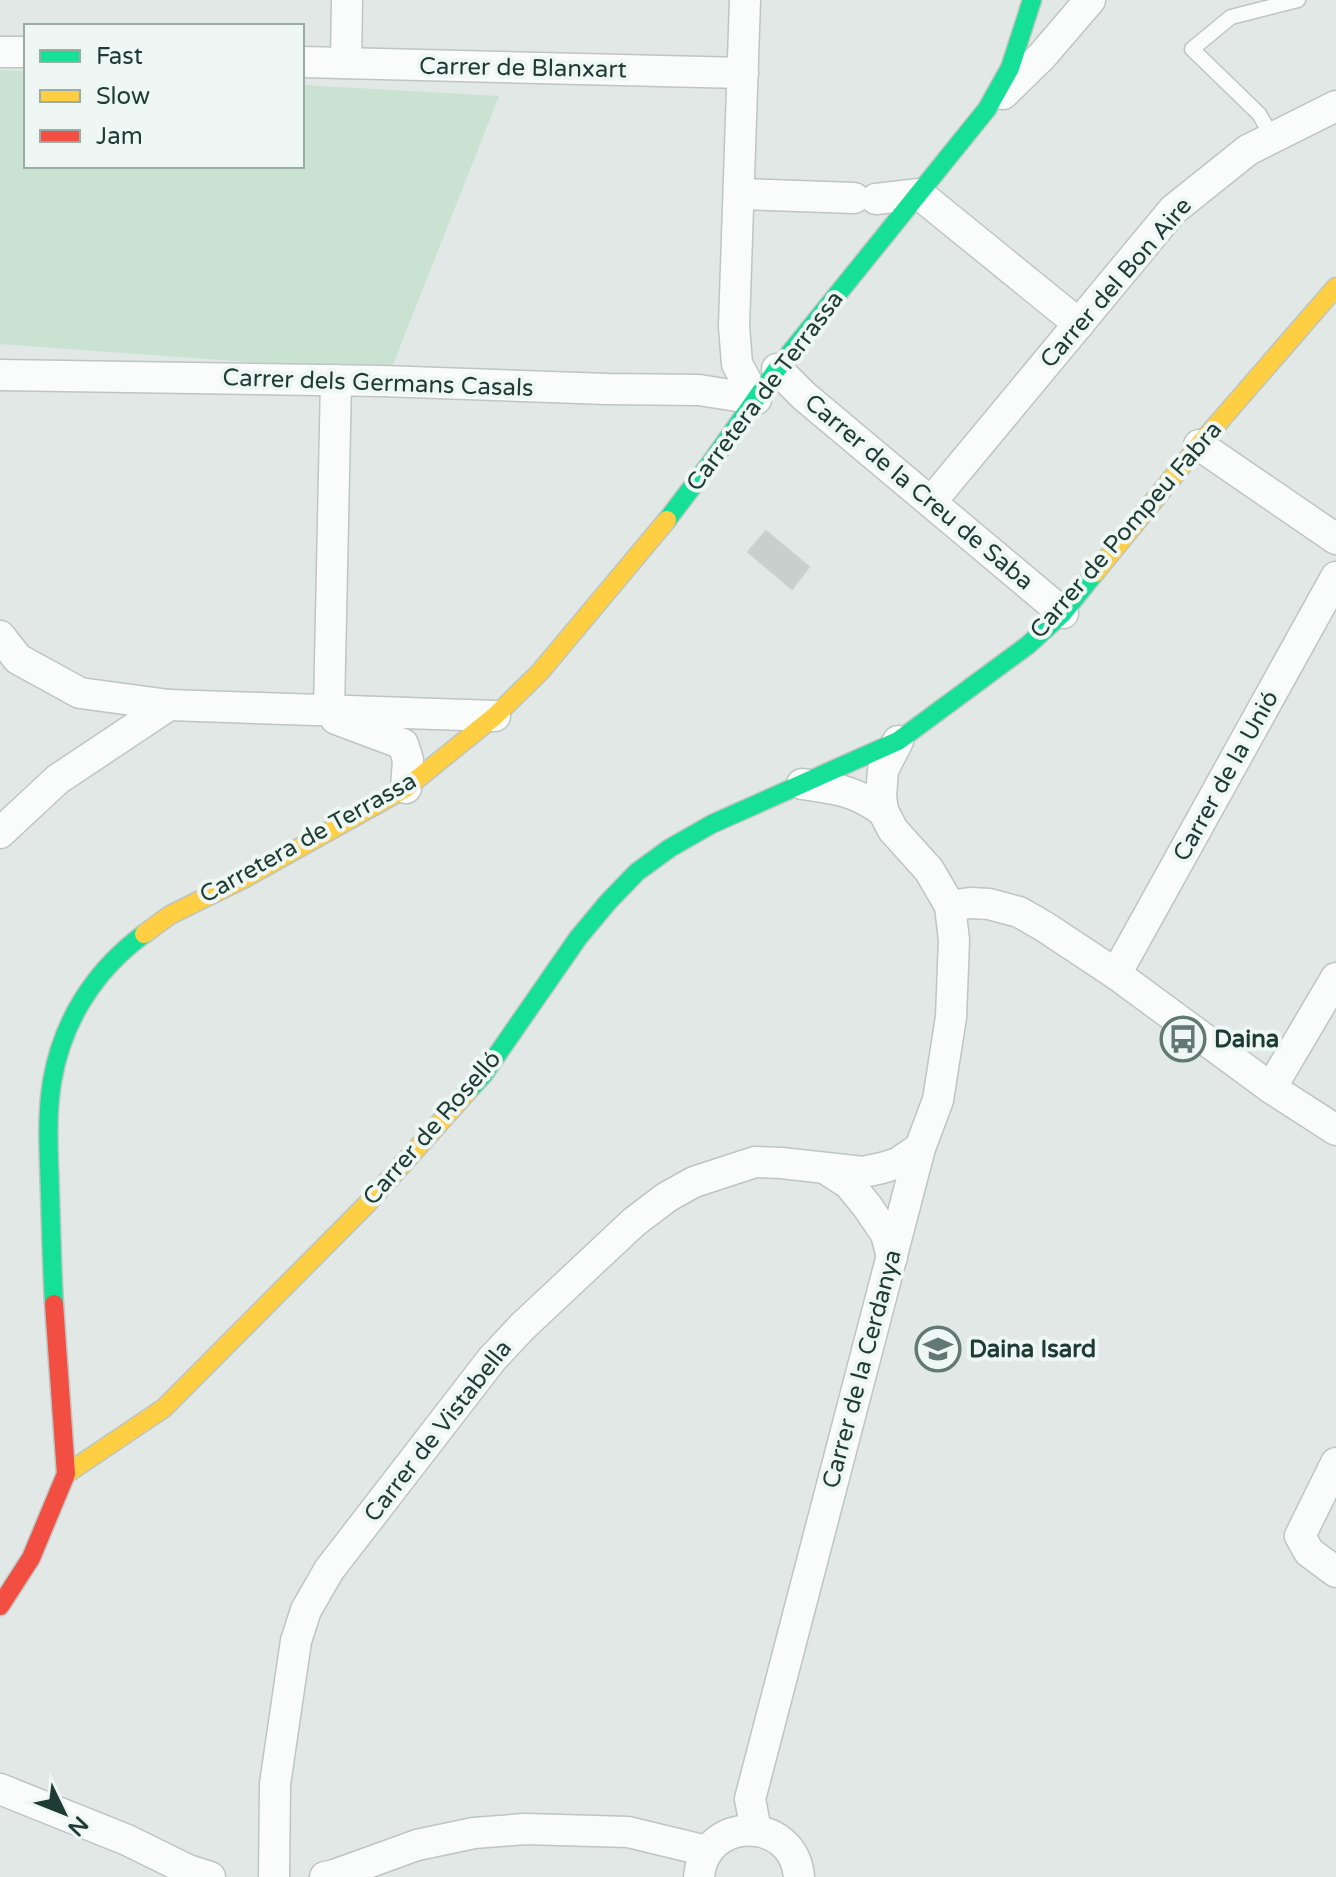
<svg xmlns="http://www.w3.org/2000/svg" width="1336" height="1877" viewBox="0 0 1336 1877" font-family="'Varela Round',sans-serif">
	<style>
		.green { fill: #c9e2d1 }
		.building { fill: #c8cfcc; stroke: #cad1ce; stroke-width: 2 }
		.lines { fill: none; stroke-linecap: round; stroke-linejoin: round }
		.lane-casing { stroke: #bec5c2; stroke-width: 17 }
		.street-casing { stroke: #bec5c2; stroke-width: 33 }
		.fast-casing { stroke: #bdc5c2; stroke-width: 21 }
		.slow-casing { stroke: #bdc5c2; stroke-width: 21 }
		.jam-casing { stroke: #bdc5c2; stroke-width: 21 }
		.lane { stroke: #fafcfb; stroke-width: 14 }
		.street { stroke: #fafcfb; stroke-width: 30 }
		.fast { stroke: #16e098; stroke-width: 18 }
		.slow { stroke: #ffcf43; stroke-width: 18 }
		.jam { stroke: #f24e42; stroke-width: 18 }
		.labels { text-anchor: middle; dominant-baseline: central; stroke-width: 8; stroke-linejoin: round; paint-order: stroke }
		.street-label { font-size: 24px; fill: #1e3b34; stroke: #eef7f3 }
		.poi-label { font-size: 24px; font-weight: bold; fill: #1e3b34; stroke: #eef7f3; text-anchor: start }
	</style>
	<rect width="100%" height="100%" fill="#e1e8e5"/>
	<path class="green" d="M0,70L26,71V166H302V85L499,96L390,372L0,344Z"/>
	<path class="building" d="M766,531L809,567L792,589L748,552Z"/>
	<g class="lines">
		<g class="lane-casing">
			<path id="lane" d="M1273,138L1259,114L1192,49L1231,17L1298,0"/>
		</g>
		<g class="street-casing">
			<g id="street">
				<path d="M745,0L734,326L737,364L756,399"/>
				<path d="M0,52H26"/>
				<path d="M302,62L743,73"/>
				<path d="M346,63L347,0"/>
				<path d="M1003,94L1042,56L1090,0"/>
				<path d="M740,194L854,198"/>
				<path d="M876,199L919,194L1079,324"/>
				<path d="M777,369L804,396L1063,613"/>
				<path d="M0,375L382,381L607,389L699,390L756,399"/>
				<path d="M1199,445L1336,539"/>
				<path d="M931,502L1173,210L1248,150L1336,106"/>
				<path d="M0,636L18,659L80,693L169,705L495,716"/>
				<path d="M329,710L336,380"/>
				<path d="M336,719L403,744L408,760L406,788"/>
				<path d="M802,784C836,789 854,790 883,811"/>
				<path d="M0,833L58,779L169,705"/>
				<path d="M950,906L970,903L989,904L1019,912L1045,927L1116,974L1271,1088L1336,1130"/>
				<path d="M1116,974L1336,577"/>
				<path d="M1271,1088L1336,978"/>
				<path d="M826,1169L849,1184L867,1206L886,1234L892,1257"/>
				<path d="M1336,1463L1300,1536L1309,1552L1336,1572"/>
				<path d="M0,1789L127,1840L188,1870L210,1877"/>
				<path d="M756,1830L750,1799L920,1148L938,1100L951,1017L954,940L950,906L929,870L893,830L883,811L881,796L883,770L898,741"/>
				<path d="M274,1877L275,1784L296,1641L306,1610L329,1570L492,1359L523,1326L634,1222L667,1197L694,1182L755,1162L781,1163L863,1172L882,1168L898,1163L920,1148"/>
				<path d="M325,1877L334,1875L417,1845L474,1833L525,1829L628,1832L707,1851"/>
				<path d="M699,1877C704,1815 794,1815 799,1877"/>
			</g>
		</g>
		<g class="fast-casing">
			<g id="fast">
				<path d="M667,520L712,461L777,369L987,109L1010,68L1032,0"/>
				<path d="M469,1090L483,1075L578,938L608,902L637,872L670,848L712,824L898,741L1028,645L1063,613L1095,573"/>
				<path d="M54,1304C52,1267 51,1230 50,1193C49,1156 46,1118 52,1082C62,1021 95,970 144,934"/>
			</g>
		</g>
		<g class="slow-casing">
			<g id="slow">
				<path d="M1095,573L1199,445L1336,287"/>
				<path d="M144,934L170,915L245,878L406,788L495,716L540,672L667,520"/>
				<path d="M66,1474L164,1408L368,1203L469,1090"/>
			</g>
		</g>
		<g class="jam-casing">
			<path id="jam" d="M0,1606L31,1558L66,1474L54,1304"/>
		</g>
		<use href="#lane" class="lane"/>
		<use href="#street" class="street"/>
		<use href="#fast" class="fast"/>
		<use href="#slow" class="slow"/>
		<use href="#jam" class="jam"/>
	</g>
	<defs>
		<g id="bus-ring" transform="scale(2.3)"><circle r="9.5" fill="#eef7f3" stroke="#627872" stroke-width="1.5"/><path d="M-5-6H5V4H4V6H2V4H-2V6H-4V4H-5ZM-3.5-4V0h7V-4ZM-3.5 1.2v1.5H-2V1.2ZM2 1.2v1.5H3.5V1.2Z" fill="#627872"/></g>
		<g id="school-ring" transform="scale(2.3)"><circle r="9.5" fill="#eef7f3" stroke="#627872" stroke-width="1.5"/><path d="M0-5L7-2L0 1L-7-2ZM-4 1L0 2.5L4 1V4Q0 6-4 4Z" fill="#627872"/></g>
	</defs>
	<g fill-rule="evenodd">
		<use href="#bus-ring" x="1183" y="1039"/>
		<use href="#school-ring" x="938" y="1349"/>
	</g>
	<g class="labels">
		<g class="street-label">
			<text transform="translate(523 68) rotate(1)">Carrer de Blanxart</text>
			<text transform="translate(1116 283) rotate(-49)">Carrer del Bon Aire</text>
			<text transform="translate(378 383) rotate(2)">Carrer dels Germans Casals</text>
			<text transform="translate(765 391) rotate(-53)">Carretera de Terrassa</text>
			<text transform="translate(919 492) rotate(40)">Carrer de la Creu de Saba</text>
			<text transform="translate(1126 530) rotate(-49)">Carrer de Pompeu Fabra</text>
			<text transform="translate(1226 776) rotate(-61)">Carrer de la Unió</text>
			<text transform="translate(308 838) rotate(-29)">Carretera de Terrassa</text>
			<text transform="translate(432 1128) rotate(-49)">Carrer de Roselló</text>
			<text transform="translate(862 1369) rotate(-75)">Carrer de la Cerdanya</text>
			<text transform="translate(438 1431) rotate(-52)">Carrer de Vistabella</text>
		</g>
		<g class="poi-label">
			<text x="1214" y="1039">Daina</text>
			<text x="969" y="1349">Daina Isard</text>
		</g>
	</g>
	<rect x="24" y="24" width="280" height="144" fill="#eef7f3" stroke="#9baca7" stroke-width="2"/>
	<rect x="40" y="50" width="40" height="12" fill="#16e098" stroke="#9baca7" stroke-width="2"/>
	<text x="96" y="64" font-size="24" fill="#1e3b34">Fast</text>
	<rect x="40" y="90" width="40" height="12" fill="#ffcf43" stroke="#9baca7" stroke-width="2"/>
	<text x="96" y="104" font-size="24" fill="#1e3b34">Slow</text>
	<rect x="40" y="130" width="40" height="12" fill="#f24e42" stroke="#9baca7" stroke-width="2"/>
	<text x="96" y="144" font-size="24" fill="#1e3b34">Jam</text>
	<g transform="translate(64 1813) rotate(133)" stroke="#eef7f3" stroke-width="6" paint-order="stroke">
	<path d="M0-6L14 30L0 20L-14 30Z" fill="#1e3b34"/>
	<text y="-12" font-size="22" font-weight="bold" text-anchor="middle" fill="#1e3b34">N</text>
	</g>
</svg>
